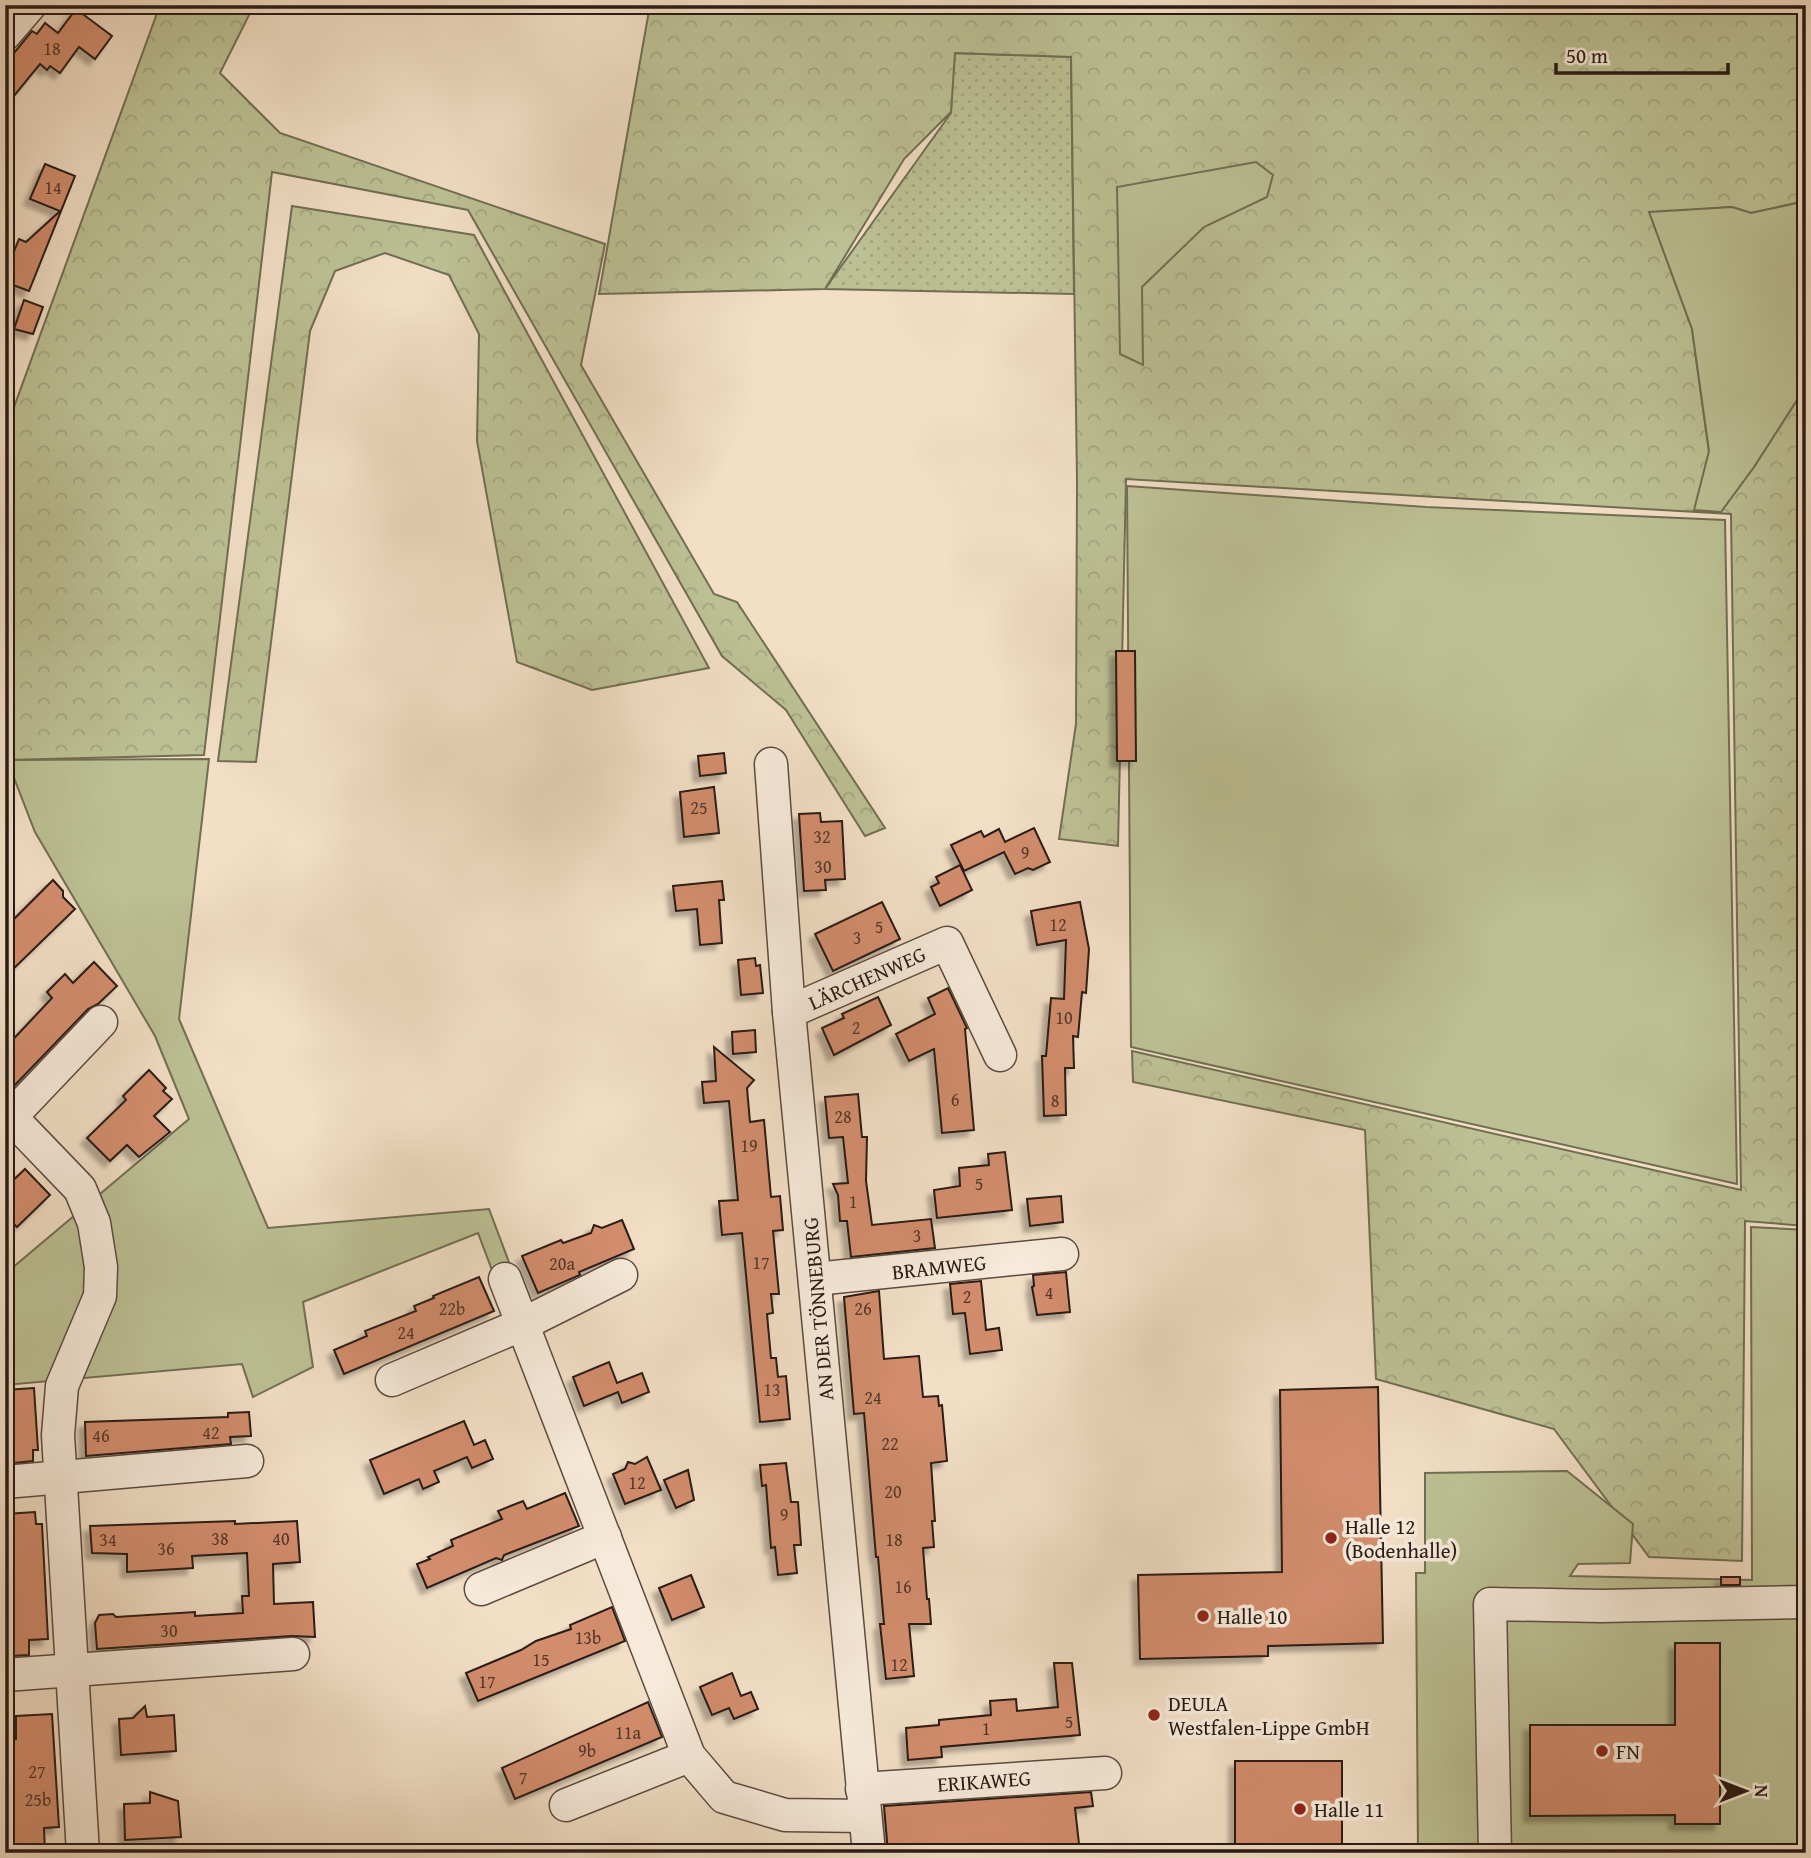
<svg xmlns="http://www.w3.org/2000/svg" width="1811" height="1858" viewBox="0 0 1811 1858" font-family="'Gentium Book Plus',serif">
	<style>
		.grass { fill: url(#grass-dots); stroke: #726e54; stroke-width: 2 }
		.forest { fill: url(#forest-crowns); stroke: #726e54; stroke-width: 2 }
		.park { fill: #bcc194; stroke: #726e54; stroke-width: 2 }
		.building { fill: #d28d6d; stroke: #291a15; stroke-width: 2; filter: url(#shadow) }
		.lines { fill: none; stroke-linecap: round; stroke-linejoin: round }
		.minor-casing { stroke: #5b4b41; stroke-width: 35 }
		.minor { stroke: #f7eada; stroke-width: 32 }
		.poi-dot { fill: #8f2418; stroke: #f7eada; stroke-width: 2.5 }
		.labels { text-anchor: middle; dominant-baseline: central; stroke-width: 7; stroke-linejoin: round; paint-order: stroke }
		.number-label { font-size: 18px; fill: #53372b }
		.street-label { font-size: 21px; fill: #291a15; stroke: #f7eada }
		.poi-label { font-size: 21px; fill: #291a15; stroke: #f7eada; text-anchor: start }
	</style>
	<defs>
		<pattern id="grass-dots" width="8" height="8" patternUnits="userSpaceOnUse" patternTransform="scale(1.75)"><rect width="8" height="8" fill="#bcc194"/><path d="M2 2h.1M6 6h.1" fill="none" stroke="#a2a57f" stroke-width="1.8" stroke-linecap="round"/></pattern>
		<pattern id="forest-crowns" width="20" height="18" patternUnits="userSpaceOnUse" patternTransform="scale(1.75)"><rect width="20" height="18" fill="#bcc194"/><path d="M2 6a3 3 0 1 1 6 0M12 15a3 3 0 1 1 6 0" fill="none" stroke="#a2a57f"/></pattern>
		<filter id="shadow"><feDropShadow dx="-6" dy="6" stdDeviation="2" flood-color="#0004"/></filter>
	</defs>
	<rect width="100%" height="100%" fill="#f2dfc6"/>
	<filter id="stains"><feTurbulence type="fractalNoise" baseFrequency=".00286" numOctaves="4"/><feColorMatrix values="0 0 0 0 .2 0 0 0 0 .09 0 0 0 0 .02 0 0 0 .5 -.17"/></filter>
	<radialGradient id="worn" r=".72"><stop offset=".6" stop-color="#630" stop-opacity="0"/><stop offset="1" stop-color="#630" stop-opacity=".3"/></radialGradient>
	<path class="grass" d="M954,53L1071,57L1074,294L825,289L951,113Z"/>
	<g class="forest">
		<path d="M160,5H254L220,73L280,133L605,244L581,365L714,594L737,602L885,828L865,836L786,710L722,656L468,210L272,172L204,755L7,760L5,756V432Z"/>
		<path d="M650,5H1806V201L1751,213L1732,207L1650,213L1692,329L1709,452L1695,510L1721,511L1754,467L1806,386V1226L1745,1221L1742,1561L1649,1557L1554,1429L1376,1379L1365,1130L1133,1082L1132,1051L1741,1190L1731,514L1126,479L1118,846L1059,839L1076,724L1077,480L1071,57L955,53L951,112L904,159L825,289L599,294Z"/>
		<path d="M292,206L474,235L709,668L592,690L517,662L477,441L479,334L449,275L385,253L335,271L310,331L256,762L218,761Z"/>
	</g>
	<g class="park">
		<path d="M1256,162L1273,175L1267,197L1204,227L1142,287L1143,365L1120,354L1117,187Z"/>
		<path d="M1806,201V386L1754,467L1721,512L1694,510L1709,451L1692,329L1649,212L1732,207L1751,213Z"/>
		<path d="M1127,486L1426,507L1725,520L1737,1184L1131,1047Z"/>
		<path d="M209,759L179,1019L268,1228L489,1209L524,1302L507,1310L478,1233L303,1302L313,1367L253,1397L242,1364L5,1385V1274L189,1119L155,1036L35,832L7,760Z"/>
		<path d="M1751,1227L1806,1230V1853H1418L1416,1573H1425V1473L1567,1471L1633,1524L1630,1563L1578,1564L1570,1576L1752,1580Z"/>
	</g>
	<g class="building">
		<path d="M76,9L112,36L95,59L79,47L60,73L50,66L47,70L40,64L5,107V64L32,31L37,34L45,23L58,33Z"/>
		<path d="M45,164L75,176L29,291L5,282V274L19,239L26,242L60,211L30,199Z"/>
		<path d="M24,300L43,307L33,334L14,329Z"/>
		<path d="M1116,651H1135L1136,761H1117Z"/>
		<path d="M724,753L726,773L700,776L698,756Z"/>
		<path d="M714,787L719,833L684,837L680,792Z"/>
		<path d="M820,813L821,822L842,821L845,879L825,880L826,890L804,891L799,814Z"/>
		<path d="M1034,828L1050,862L1033,870L1028,868L1015,874L1004,852L964,871L951,845L981,831L984,837L999,829L1005,842Z"/>
		<path d="M960,865L972,890L940,906L931,887L939,883L936,877Z"/>
		<path d="M53,880L63,891V897L75,909L5,977V928Z"/>
		<path d="M722,881L724,900H719L722,943L700,945L697,909L676,911L673,886Z"/>
		<path d="M882,902L900,939L833,971L815,934Z"/>
		<path d="M1080,902L1089,949L1086,993L1082,992L1078,1037L1073,1036L1074,1068H1065L1066,1115L1044,1116L1042,1056H1046L1051,998L1064,999L1066,940L1037,945L1031,911Z"/>
		<path d="M755,958L756,966L760,965L763,993L741,995L738,960Z"/>
		<path d="M94,962L117,986L98,1004L88,1009L14,1086L5,1077V1048L52,998L47,992L65,974L73,983Z"/>
		<path d="M948,988L967,1028L965,1029L974,1130L942,1133L934,1049L909,1061L896,1034L935,1014L928,998Z"/>
		<path d="M878,997L891,1025L834,1055L822,1028L844,1018L842,1014Z"/>
		<path d="M755,1030L756,1052L733,1054L732,1032Z"/>
		<path d="M714,1047L754,1080L747,1088L750,1122L764,1120L771,1197L780,1196L783,1230L773,1231L779,1294H771L773,1313L767,1314L771,1358H776L778,1377L786,1376L790,1419L760,1422L742,1233L722,1235L719,1201L738,1200L729,1101L704,1103L702,1082L716,1081Z"/>
		<path d="M149,1070L166,1088L163,1091L172,1099L154,1116L170,1132L139,1157L127,1145L110,1161L87,1138L126,1100L123,1096Z"/>
		<path d="M858,1094L862,1137H867L866,1181L872,1225L931,1219L935,1248L851,1257L847,1221H840L838,1195L833,1184L848,1183L843,1137L829,1138L825,1097Z"/>
		<path d="M1005,1152L1012,1210L937,1218L934,1190L960,1186L959,1168L989,1165L988,1154Z"/>
		<path d="M25,1169L50,1195L17,1227L5,1215V1188Z"/>
		<path d="M1061,1196L1063,1222L1030,1226L1027,1199Z"/>
		<path d="M622,1220L634,1249L579,1272L580,1275L538,1293L522,1256L561,1240L563,1243L566,1242L591,1233L594,1225L602,1228Z"/>
		<path d="M1066,1272L1070,1312L1037,1315L1032,1287L1034,1286L1033,1275Z"/>
		<path d="M479,1277L494,1311L344,1374L334,1350L367,1336L365,1331L416,1311L414,1306L434,1298L433,1296Z"/>
		<path d="M981,1281L986,1330L999,1328L1002,1350L970,1354L965,1313L953,1314L950,1284Z"/>
		<path d="M879,1291L884,1359L919,1356L923,1397L938,1396L939,1406L942,1405L947,1461L931,1463L935,1521H932L934,1547L923,1548L927,1599H929L931,1624H909L914,1676L886,1679L880,1624H884L878,1557H876L864,1413L854,1414L844,1297Z"/>
		<path d="M609,1362L617,1383L642,1373L649,1392L622,1403L618,1392L584,1406L573,1377Z"/>
		<path d="M1378,1387L1383,1643L1268,1646V1656L1140,1659L1138,1575L1282,1572L1280,1390Z"/>
		<path d="M34,1388L38,1450H33V1461L5,1464V1390Z"/>
		<path d="M249,1412L251,1436L230,1437L231,1444L86,1456L85,1422L228,1417V1413Z"/>
		<path d="M464,1421L474,1445L485,1440L493,1459L472,1468L467,1457L434,1471L439,1482L423,1489L419,1479L384,1494L370,1460Z"/>
		<path d="M647,1457L661,1490L625,1504L613,1474L625,1469L628,1462L635,1464Z"/>
		<path d="M786,1463L791,1502H798L801,1545H794L797,1573L778,1575L775,1547L771,1548L766,1485L762,1486L760,1465Z"/>
		<path d="M688,1470L694,1500L676,1508L664,1480Z"/>
		<path d="M565,1493L579,1526L504,1555L502,1560L496,1558L427,1588L417,1564L430,1559L428,1557L453,1546L451,1540L502,1519L498,1511L523,1501L527,1509Z"/>
		<path d="M35,1512L36,1524H42L48,1639L29,1640V1655L10,1656L5,1514Z"/>
		<path d="M235,1521V1524L297,1521L300,1562L273,1564L274,1604L313,1602L315,1637L292,1636L97,1649L95,1623L99,1615L113,1614L116,1617L195,1612V1616L243,1613L242,1596H249L247,1553L192,1556L193,1568L127,1572V1554L92,1553L90,1526Z"/>
		<path d="M691,1575L704,1607L672,1620L659,1588Z"/>
		<rect x="1721" y="1577" width="19" height="8"/>
		<path d="M612,1607L625,1641L478,1701L466,1673L521,1650L536,1641L571,1629L570,1625Z"/>
		<path d="M1675,1643H1720V1824H1675V1815L1530,1816V1725H1675Z"/>
		<path d="M1054,1663H1072L1080,1735L941,1747L942,1757L908,1760L906,1728L939,1725V1720L991,1715L990,1701L1016,1699L1017,1711L1058,1707Z"/>
		<path d="M732,1673L741,1696L751,1692L758,1709L734,1719L729,1708L712,1715L700,1687Z"/>
		<path d="M648,1702L662,1737L515,1799L502,1768Z"/>
		<path d="M145,1706L147,1717L174,1715L176,1751L121,1755L119,1719L133,1718Z"/>
		<path d="M52,1714L59,1827L44,1828L45,1851L5,1853V1830H11L6,1740L16,1739V1716Z"/>
		<rect x="1235" y="1761" width="107" height="83"/>
		<path d="M150,1792L178,1801L181,1837L125,1840L124,1804L150,1803Z"/>
		<path d="M1091,1792L1093,1806L1075,1808L1080,1853H888L884,1806Z"/>
	</g>
	<g class="lines">
		<g class="minor-casing">
			<g id="minor">
				<path d="M5,34L30,5"/>
				<path d="M771,764L789,1012L869,1853"/>
				<path d="M789,1012L947,943L1000,1055"/>
				<path d="M5,1111L80,1189L94,1223L101,1267L100,1296L62,1386L58,1435L83,1853"/>
				<path d="M5,1123L101,1022"/>
				<path d="M505,1279L689,1756L724,1797L785,1815L865,1816"/>
				<path d="M815,1279L1062,1254"/>
				<path d="M392,1380L523,1324L621,1275"/>
				<path d="M5,1482L247,1461"/>
				<path d="M481,1589L605,1537"/>
				<path d="M5,1675L293,1654"/>
				<path d="M862,1789L1105,1773"/>
				<path d="M566,1805L689,1756"/>
				<path d="M1495,1853L1490,1604L1601,1606L1806,1602"/>
			</g>
		</g>
		<use href="#minor" class="minor"/>
	</g>
	<g class="poi-dot">
		<circle cx="1331" cy="1538" r="7"/>
		<circle cx="1203" cy="1616" r="7"/>
		<circle cx="1154" cy="1715" r="7"/>
		<circle cx="1602" cy="1751" r="7"/>
		<circle cx="1300" cy="1809" r="7"/>
	</g>
	<g class="labels">
		<g class="number-label">
			<text x="52" y="48">18</text>
			<text x="53" y="187">14</text>
			<text x="699" y="807">25</text>
			<text x="822" y="836">32</text>
			<text x="1025" y="852">9</text>
			<text x="823" y="866">30</text>
			<text x="1058" y="924">12</text>
			<text x="879" y="926">5</text>
			<text x="857" y="937">3</text>
			<text x="1064" y="1017">10</text>
			<text x="856" y="1027">2</text>
			<text x="955" y="1099">6</text>
			<text x="1055" y="1100">8</text>
			<text x="843" y="1116">28</text>
			<text x="749" y="1145">19</text>
			<text x="979" y="1183">5</text>
			<text x="853" y="1201">1</text>
			<text x="917" y="1235">3</text>
			<text x="761" y="1262">17</text>
			<text x="562" y="1263">20a</text>
			<text x="1049" y="1292">4</text>
			<text x="967" y="1296">2</text>
			<text x="452" y="1308">22b</text>
			<text x="863" y="1308">26</text>
			<text x="406" y="1332">24</text>
			<text x="772" y="1389">13</text>
			<text x="873" y="1397">24</text>
			<text x="211" y="1432">42</text>
			<text x="101" y="1435">46</text>
			<text x="890" y="1443">22</text>
			<text x="637" y="1482">12</text>
			<text x="893" y="1491">20</text>
			<text x="784" y="1514">9</text>
			<text x="220" y="1538">38</text>
			<text x="281" y="1538">40</text>
			<text x="108" y="1539">34</text>
			<text x="894" y="1539">18</text>
			<text x="166" y="1548">36</text>
			<text x="903" y="1586">16</text>
			<text x="169" y="1630">30</text>
			<text x="588" y="1637">13b</text>
			<text x="541" y="1659">15</text>
			<text x="899" y="1664">12</text>
			<text x="487" y="1681">17</text>
			<text x="1069" y="1721">5</text>
			<text x="986" y="1728">1</text>
			<text x="628" y="1732">11a</text>
			<text x="587" y="1750">9b</text>
			<text x="37" y="1771">27</text>
			<text x="523" y="1777">7</text>
			<text x="38" y="1799">25b</text>
		</g>
		<g class="street-label">
			<text transform="translate(867 978) rotate(-24)">LÄRCHENWEG</text>
			<text transform="translate(939 1267) rotate(-6)">BRAMWEG</text>
			<text transform="translate(818 1309) rotate(-95)">AN DER TÖNNEBURG</text>
			<text transform="translate(984 1781) rotate(-4)">ERIKAWEG</text>
		</g>
		<g class="poi-label">
			<text x="1345" y="1526">Halle 12<tspan x="1345" dy="24">(Bodenhalle)</tspan></text>
			<text x="1217" y="1616">Halle 10</text>
			<text x="1168" y="1703">DEULA<tspan x="1168" dy="24">Westfalen-Lippe GmbH</tspan></text>
			<text x="1616" y="1751">FN</text>
			<text x="1314" y="1809">Halle 11</text>
		</g>
	</g>
	<rect width="1811" height="1858" fill="none" stroke="#f2dfc6" stroke-width="28"/>
	<rect x="7" y="7" width="1797" height="1844" fill="none" stroke="#291a15" stroke-width="3.5"/>
	<rect x="14" y="14" width="1783" height="1830" fill="none" stroke="#291a15" stroke-width="2"/>
	<g transform="translate(1745 1791) rotate(90)" stroke="#f7eada" stroke-width="5" paint-order="stroke">
	<path d="M0-5L12 26L0 18L-12 26Z" fill="#291a15"/>
	<text y="-10" font-size="19" font-weight="bold" text-anchor="middle" fill="#291a15">N</text>
	</g>
	<path d="M1556 63v10h172v-10" fill="none" stroke="#291a15" stroke-width="3.5"/>
	<text x="1566" y="63" font-size="21" fill="#291a15" stroke="#f7eada" stroke-width="5" paint-order="stroke">50 m</text>
	<rect width="100%" height="100%" filter="url(#stains)"/>
	<rect width="100%" height="100%" fill="url(#worn)"/>
</svg>
